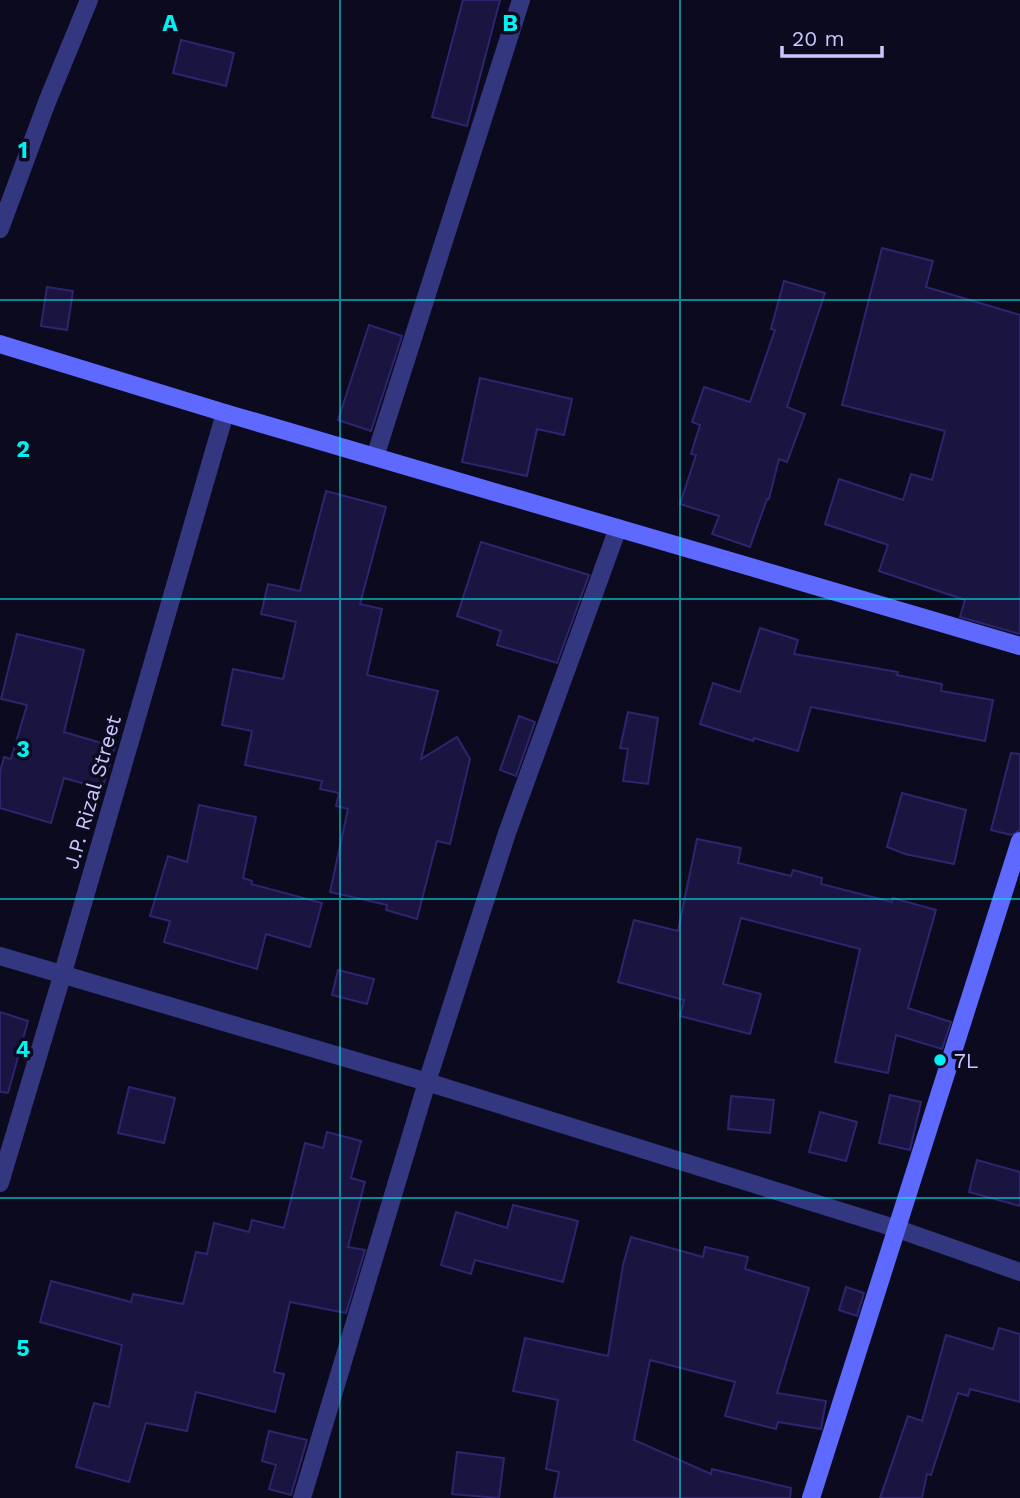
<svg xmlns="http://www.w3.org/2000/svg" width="1020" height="1498" viewBox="0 0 1020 1498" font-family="'Work Sans',sans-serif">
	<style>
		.building { fill: #1a1540; stroke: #2d256d; stroke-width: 2 }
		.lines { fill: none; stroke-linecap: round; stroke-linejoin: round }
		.minor { stroke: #323780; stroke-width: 18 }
		.tertiary { stroke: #323780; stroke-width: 18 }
		.secondary { stroke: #5e6aff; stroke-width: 18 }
		.grid { fill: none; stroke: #00f1f2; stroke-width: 2; stroke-opacity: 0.55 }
		.poi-dot { fill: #00f1f2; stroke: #0c0a1e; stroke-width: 2.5 }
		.labels { text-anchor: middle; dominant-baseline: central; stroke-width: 7; stroke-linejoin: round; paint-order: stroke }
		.street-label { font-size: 21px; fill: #c8c7ff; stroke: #0c0a1e }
		.poi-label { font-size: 21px; fill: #c8c7ff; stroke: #0c0a1e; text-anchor: start }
		.grid-label { font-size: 23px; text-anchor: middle; font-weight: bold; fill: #00f1f2; stroke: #0c0a1e; stroke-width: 7; stroke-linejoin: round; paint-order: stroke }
	</style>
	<rect width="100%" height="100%" fill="#0c0a1e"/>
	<g class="building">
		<path d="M463,0H500L467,126L432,117Z"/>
		<path d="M181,40L234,53L226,86L173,73Z"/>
		<path d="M882,248L933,261L926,287L1020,315V634L960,617L965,600L879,571L888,545L825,524L839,479L903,500L911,474L932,480L945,431L842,405Z"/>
		<path d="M784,281L825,293L787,407L805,414L787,462L779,459L769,499H767L750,547L712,534L719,516L680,504L696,455L691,454L700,425L692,422L704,387L750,402L775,330L771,329Z"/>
		<path d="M47,287L73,291L67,330L41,326Z"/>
		<path d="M369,325L402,336L371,431L338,420Z"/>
		<path d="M480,378L572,399L564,435L537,429L527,476L462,462Z"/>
		<path d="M326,491L386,507L360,604L382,609L367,675L438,691L421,759L457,737L470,759L450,844L437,841L417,919L386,910L387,905L330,892L348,809L336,806L339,793L320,789L322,781L245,765L252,731L222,725L233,669L283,679L296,622L261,614L268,584L300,591Z"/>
		<path d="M481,542L589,575L557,663L497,645L501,631L457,616Z"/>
		<path d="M760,628L798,640L794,654L898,672L897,675L942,684L941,691L993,700L985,741L811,707L798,751L754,738L753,741L700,724L713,683L740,692Z"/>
		<path d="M17,634L84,650L64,732L115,747L102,789L64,778L51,823L0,808V772L4,757L11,759L27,705L1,699Z"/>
		<path d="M628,712L658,718L648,784L623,781L628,749L620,748Z"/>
		<path d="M519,716L535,722L516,776L500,770Z"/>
		<path d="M1011,753L1020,754V830L1011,835L991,830Z"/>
		<path d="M902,793L966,810L954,864L905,854L887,847Z"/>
		<path d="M199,805L256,817L243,878L252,881L251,884L322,903L310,947L266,934L257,969L164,942L170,921L150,916L168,856L187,862Z"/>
		<path d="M697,839L741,848L738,863L791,876L793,870L822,878L821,884L892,902L893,898L936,910L908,1008L951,1022L942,1049L896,1035L888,1073L835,1062L860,949L741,918L723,984L761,994L750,1034L680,1016L684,1000L618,982L634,920L678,931Z"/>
		<path d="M338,970L374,979L367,1004L332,995Z"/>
		<path d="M0,1012L28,1021L8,1093L0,1092Z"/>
		<path d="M129,1087L175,1098L164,1143L118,1133Z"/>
		<path d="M890,1095L921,1102L910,1150L879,1143Z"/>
		<path d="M731,1096L774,1100L770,1133L728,1129Z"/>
		<path d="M820,1112L857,1122L846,1161L809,1152Z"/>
		<path d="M327,1132L361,1141L351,1178L365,1182L348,1247L365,1250L346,1313L290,1302L274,1372L284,1374L275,1412L196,1392L187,1431L146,1423L129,1482L76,1467L94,1403L109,1407L122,1345L40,1322L51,1281L131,1302L133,1294L183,1304L196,1252L207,1254L214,1223L249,1232L252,1220L284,1228L305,1143L323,1148Z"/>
		<path d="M977,1160L1020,1172V1206L969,1192Z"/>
		<path d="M513,1205L578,1221L563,1282L475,1260L471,1274L441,1265L456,1212L507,1228Z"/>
		<path d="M631,1237L703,1257L705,1247L748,1257L745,1269L809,1288L777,1393L826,1401L821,1429L778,1422L776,1429L725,1416L735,1382L650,1360L634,1440L711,1474L712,1469L791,1488L790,1498H554L559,1472L546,1469L558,1400L513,1391L525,1338L608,1356L623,1265Z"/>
		<path d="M846,1287L864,1293L857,1316L839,1310Z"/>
		<path d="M999,1328L1020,1334V1402L970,1389L968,1396L958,1393L931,1475L927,1474L922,1498H880L908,1416L922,1421L946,1335L993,1349Z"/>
		<path d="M269,1431L307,1440L291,1495L269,1489L276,1465L262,1461Z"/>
		<path d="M457,1452L504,1458L499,1498L452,1494Z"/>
	</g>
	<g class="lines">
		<g class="minor">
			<path d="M0,229L47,102L89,0"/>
			<path d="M375,457L521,0"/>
			<path d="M0,956L427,1082L898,1229L1020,1272"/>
			<path d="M302,1498L427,1082L507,833L618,528"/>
		</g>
		<path class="tertiary" d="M0,1183L62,976L225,413"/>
		<g class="secondary">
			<path d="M0,344L225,413L1020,646"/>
			<path d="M811,1498L1020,841"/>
		</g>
	</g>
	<path class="grid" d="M340,0V1498M680,0V1498M0,300H1020M0,599H1020M0,899H1020M0,1198H1020"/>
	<circle class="poi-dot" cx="940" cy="1060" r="7"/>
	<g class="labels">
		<g class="street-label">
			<text transform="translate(92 792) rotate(-74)">J.P. Rizal Street</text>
		</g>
		<g class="poi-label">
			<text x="954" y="1060">7L</text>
		</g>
	</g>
	<g class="grid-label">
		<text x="170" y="31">A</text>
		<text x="510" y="31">B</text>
		<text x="23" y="158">1</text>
		<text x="23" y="457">2</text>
		<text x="23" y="757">3</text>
		<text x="23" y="1057">4</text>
		<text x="23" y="1356">5</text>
	</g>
	<path d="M782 46v10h100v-10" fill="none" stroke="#c8c7ff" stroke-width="3.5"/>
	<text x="792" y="46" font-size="21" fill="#c8c7ff" stroke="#0c0a1e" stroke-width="5" paint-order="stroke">20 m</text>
</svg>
